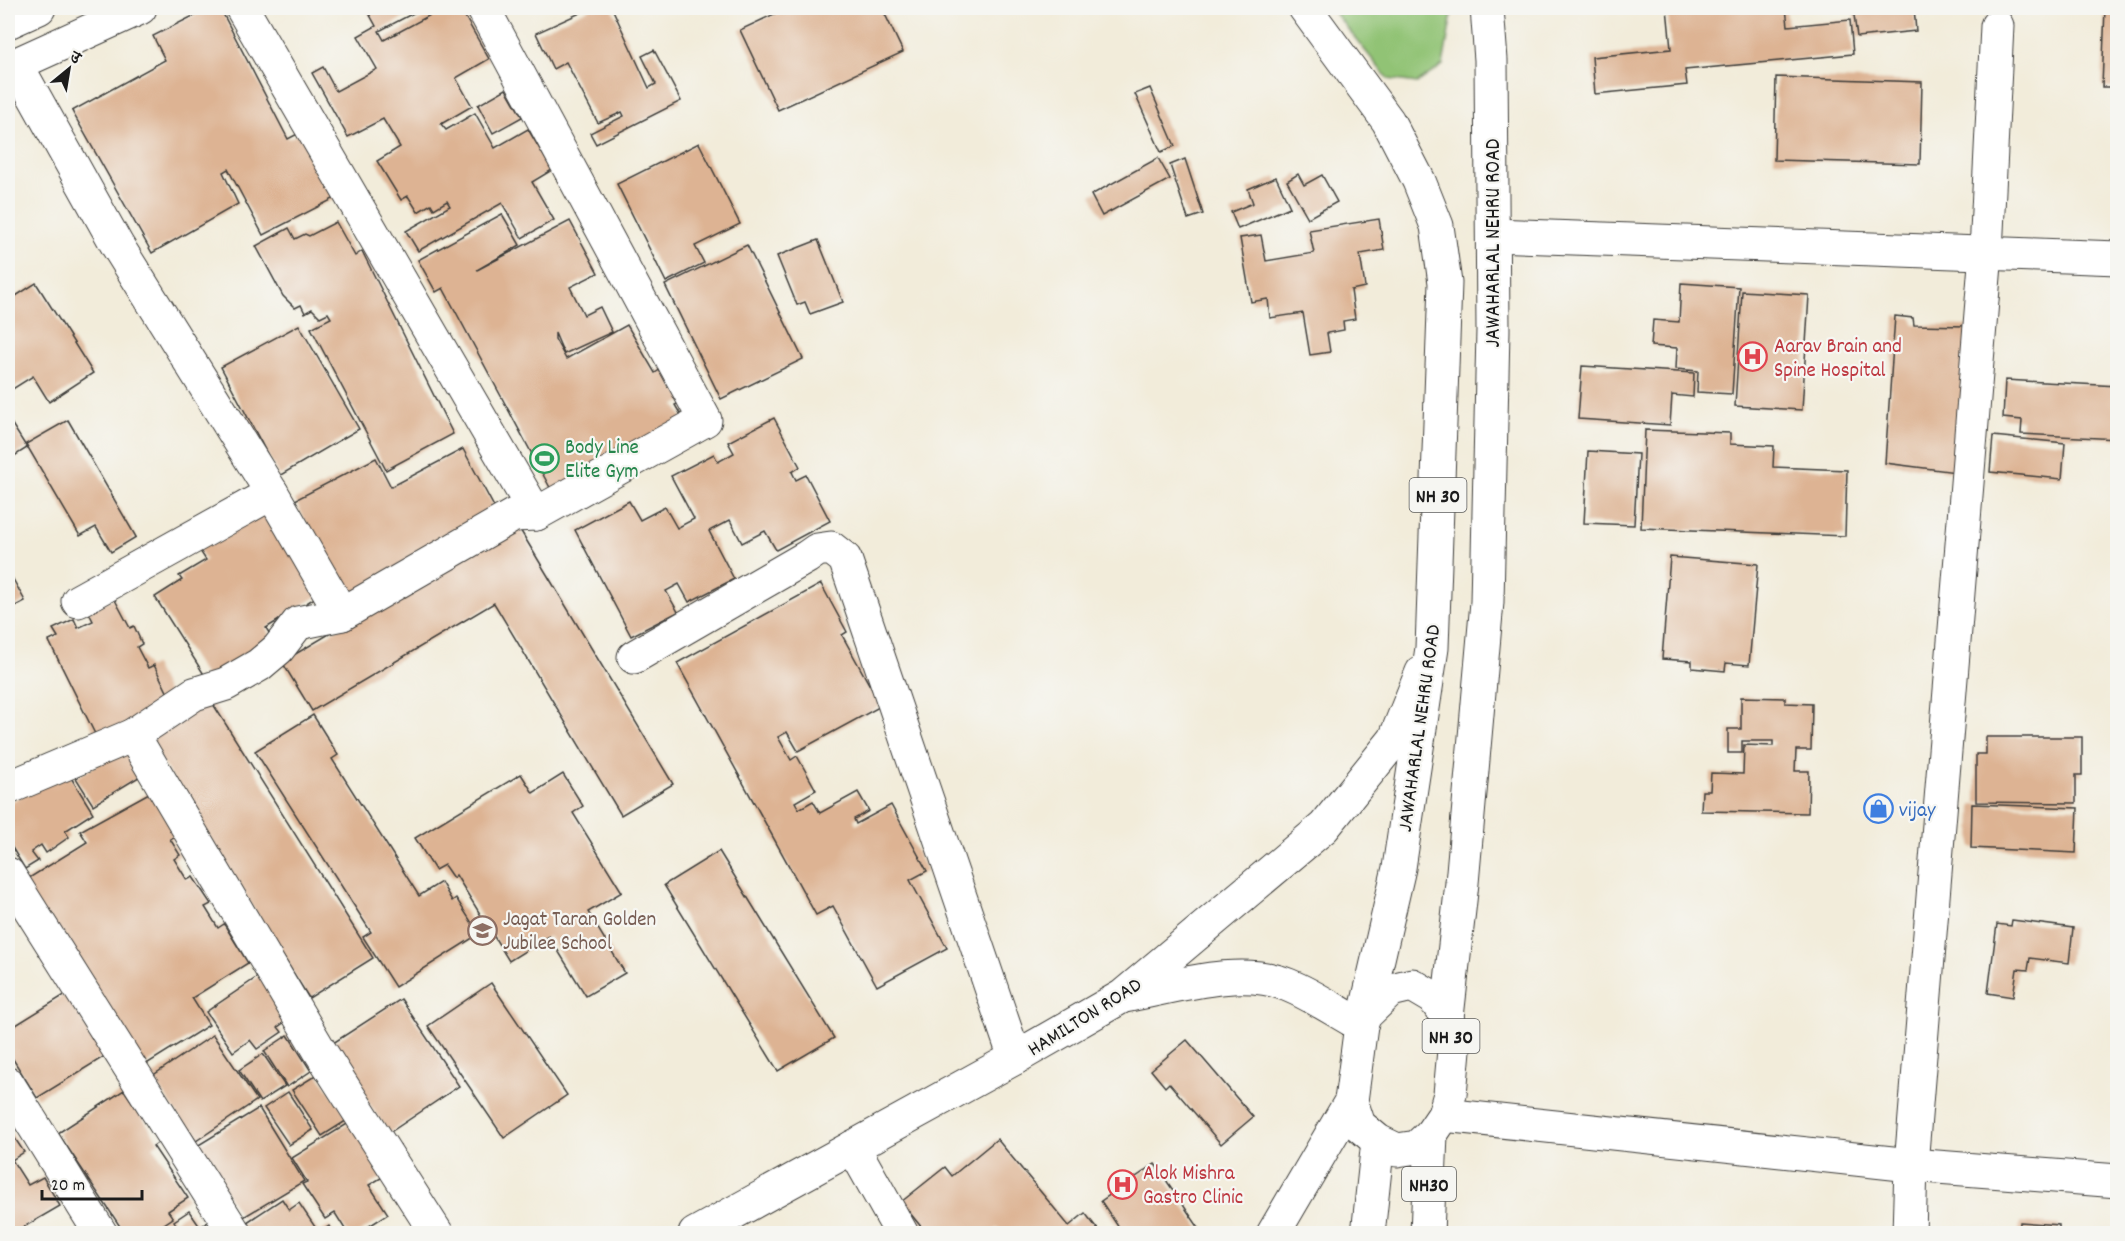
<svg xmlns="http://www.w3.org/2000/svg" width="2125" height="1241" font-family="Dekko,'Playpen Sans Deva',sans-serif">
  <rect width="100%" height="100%" fill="#f6f6f2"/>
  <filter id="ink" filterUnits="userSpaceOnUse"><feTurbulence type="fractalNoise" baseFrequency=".0167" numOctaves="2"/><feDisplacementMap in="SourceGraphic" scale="12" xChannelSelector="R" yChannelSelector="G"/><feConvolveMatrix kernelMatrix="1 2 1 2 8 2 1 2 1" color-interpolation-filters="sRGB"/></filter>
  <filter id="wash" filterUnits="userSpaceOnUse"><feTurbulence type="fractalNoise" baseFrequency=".008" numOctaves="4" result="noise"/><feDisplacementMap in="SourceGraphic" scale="24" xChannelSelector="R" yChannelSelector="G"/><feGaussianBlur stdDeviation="1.35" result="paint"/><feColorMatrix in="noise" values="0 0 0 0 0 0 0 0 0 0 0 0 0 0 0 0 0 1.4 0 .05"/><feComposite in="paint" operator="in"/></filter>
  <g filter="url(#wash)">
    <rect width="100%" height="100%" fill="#f2ecda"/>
    <polygon fill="#91c374" stroke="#567048" stroke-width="1.5" points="1331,8 1453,8 1443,65 1417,83 1388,79"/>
    <g id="blocks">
      <g fill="#ddb393">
        <polygon points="209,8 220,8 288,139 307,129 341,195 263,235 228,169 223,172 238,204 152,253 72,111 165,60 153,36"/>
        <polygon points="366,8 423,8 379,31 384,40 443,8 460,8 489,59 456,78 472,106 441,124 446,130 475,113 495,148 528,129 552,170 532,182 554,220 522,238 502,203 418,251 406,231 450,206 447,201 434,209 431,204 418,212 408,196 401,200 377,161 400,147 383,119 348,137 312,73 323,67 336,91 377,69 358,36 376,26"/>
        <polygon points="591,8 612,8 649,88 656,84 642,56 654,50 681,101 596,144 590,133 624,116 622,112 598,123 566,62 553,69 536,33"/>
        <polygon points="782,8 882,8 903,52 778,110 740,30 783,10"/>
        <polygon points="1667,8 1786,8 1788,26 1850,20 1853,54 1685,70 1687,85 1595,94 1592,57 1671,49"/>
        <polygon points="1853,8 1914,8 1916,31 1857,37"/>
        <polygon points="2105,8 2118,8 2118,87 2102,87"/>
        <polygon points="1776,77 1922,82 1920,164 1774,160"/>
        <polygon points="1150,88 1175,146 1161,152 1135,94"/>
        <polygon points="506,89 522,117 493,133 478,105"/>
        <polygon points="699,143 740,224 695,246 704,263 666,282 617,184"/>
        <polygon points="1158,158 1170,179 1102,216 1091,195"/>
        <polygon points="1185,159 1203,214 1188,219 1170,165"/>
        <polygon points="1298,174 1304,185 1322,175 1337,202 1308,218 1287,181"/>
        <polygon points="1276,177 1290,207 1238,229 1231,212 1253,203 1248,189"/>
        <polygon points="502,214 520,245 477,270 570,221 598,273 570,287 584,315 600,307 612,332 564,354 555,333 555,339 566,359 627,325 655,373 664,367 683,401 675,405 685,422 554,495 443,288 436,292 418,260"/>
        <polygon points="1379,219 1384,250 1360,254 1365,287 1351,290 1355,319 1343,321 1344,330 1327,333 1330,352 1310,355 1303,313 1270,318 1268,299 1251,302 1240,238 1261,235 1266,261 1314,253 1309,230"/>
        <polygon points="336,222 355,256 362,251 453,434 386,470 311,328 331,318 328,313 320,317 312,309 305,313 301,305 295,308 283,296 256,246 289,228 295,239 305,234 309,236"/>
        <polygon points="818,240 843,302 810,314 805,302 797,305 777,256"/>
        <polygon points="747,245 803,359 721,399 665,285"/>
        <polygon points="36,283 93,373 49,402 33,376 8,392 8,301"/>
        <polygon points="1681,283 1739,287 1732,394 1697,392 1698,371 1676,369 1677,348 1651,346 1653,320 1679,322"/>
        <polygon points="1742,291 1809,295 1802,410 1735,406"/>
        <polygon points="1895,316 1913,318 1914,325 1968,326 1956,472 1885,463"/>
        <polygon points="299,325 359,429 279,476 221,367"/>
        <polygon points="1582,366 1694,373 1693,397 1672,395 1670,425 1578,419"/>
        <polygon points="2005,380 2118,386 2118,439 2021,434 2022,420 2003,418"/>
        <polygon points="8,418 27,448 8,460"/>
        <polygon points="774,418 800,467 792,472 796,480 806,475 830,521 776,550 765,531 742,543 730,520 709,531 734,579 689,602 679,584 666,591 678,612 631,636 575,530 629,501 640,520 665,507 677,528 694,519 671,476 714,454 718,462 734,453 728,442"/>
        <polygon points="68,420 136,537 111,552 96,527 80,536 26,444"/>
        <polygon points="1645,430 1730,433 1730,444 1774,446 1773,467 1847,470 1845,536 1641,528"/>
        <polygon points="1993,436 2065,443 2062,479 1990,472"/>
        <polygon points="463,449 500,518 344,598 295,500 376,458 391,487"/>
        <polygon points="1588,451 1638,454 1634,525 1584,523"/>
        <polygon points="266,507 318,596 266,628 276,644 210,684 155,597 182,580 179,576 206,560 196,545"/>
        <polygon points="516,523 673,784 621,815 494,603 312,711 282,662"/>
        <polygon points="1670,557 1758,564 1749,665 1726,663 1725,671 1692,668 1692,661 1662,659"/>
        <polygon points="8,570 25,601 8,610"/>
        <polygon points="821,584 847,632 842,635 881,706 798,751 787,732 778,737 791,760 797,756 816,790 795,802 799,809 813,801 820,813 858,792 869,811 854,819 856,824 891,805 927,871 910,880 947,948 877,986 833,906 816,915 677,663"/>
        <polygon points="114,598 130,628 134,626 142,644 137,647 148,668 154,665 173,704 100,744 49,641 58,637 53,629 74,619 78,628 93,621 88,611"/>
        <polygon points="208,696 373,958 309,998 143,731"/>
        <polygon points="1741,697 1785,698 1785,703 1812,704 1811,750 1796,750 1795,771 1809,771 1808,813 1701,811 1702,791 1710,791 1711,773 1743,774 1744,745 1773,746 1773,741 1742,741 1742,753 1728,753 1728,729 1741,729"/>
        <polygon points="313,715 338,755 332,759 419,896 441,882 452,901 456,898 479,934 395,987 363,937 371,932 255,751"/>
        <polygon points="1986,737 2082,737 2082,775 2076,775 2076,803 1976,802 1976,754 1986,754"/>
        <polygon points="134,741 152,769 93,805 76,778"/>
        <polygon points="65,768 93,813 65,831 69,837 46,853 41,845 31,852 38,861 25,869 8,841 8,804"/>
        <polygon points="521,774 533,793 563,774 583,806 573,813 622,892 588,912 625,973 586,996 549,936 509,961 456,875 453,878 444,865 435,870 415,838"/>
        <polygon points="149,793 179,834 170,839 180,855 174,859 187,880 193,877 211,904 205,907 218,928 224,924 248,963 192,998 209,1025 137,1070 21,883 87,842 80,831"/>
        <polygon points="1972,804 2078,808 2076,853 1971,848"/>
        <polygon points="719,851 834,1038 778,1071 664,885"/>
        <polygon points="2012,920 2073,928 2069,963 2030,958 2028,970 2017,969 2013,997 1988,993 1997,924 2011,926"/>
        <polygon points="259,976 289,1019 278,1027 282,1032 257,1049 250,1040 233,1052 206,1012"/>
        <polygon points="491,983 567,1095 504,1138 428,1026"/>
        <polygon points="66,994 105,1056 37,1098 8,1051 8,1030"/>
        <polygon points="401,999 459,1086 389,1133 330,1045"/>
        <polygon points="213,1035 257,1100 196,1141 152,1076"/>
        <polygon points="288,1035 311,1071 287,1087 264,1051"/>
        <polygon points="1187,1040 1253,1117 1221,1144 1169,1083 1165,1087 1151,1070"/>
        <polygon points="263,1054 285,1086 260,1102 239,1070"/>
        <polygon points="318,1074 349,1119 322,1136 292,1090"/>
        <polygon points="124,1090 159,1142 153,1146 188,1198 168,1211 173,1218 149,1234 125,1234 58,1133"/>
        <polygon points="288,1092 313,1130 289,1145 264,1108"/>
        <polygon points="259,1108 304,1181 242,1218 197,1146"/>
        <polygon points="352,1121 386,1175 369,1185 388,1214 357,1234 348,1234 335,1213 325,1219 302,1184 307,1182 292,1158"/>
        <polygon points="10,1131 24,1152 12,1160 28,1185 43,1177 60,1206 22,1228 25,1234 8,1234 8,1133"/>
        <polygon points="997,1139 1069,1226 1085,1213 1099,1231 1096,1234 1003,1234 998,1227 991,1234 927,1234 901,1202 945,1167 952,1176"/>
        <polygon points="1155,1164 1201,1231 1197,1234 1123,1234 1101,1201"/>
        <polygon points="282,1199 289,1210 299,1203 319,1233 329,1226 334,1234 246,1234 241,1226"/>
        <polygon points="189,1211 200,1227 208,1222 215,1234 170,1234 178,1228 174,1221"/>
        <polygon points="2020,1222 2059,1225 2059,1234 2019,1234"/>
      </g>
    </g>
  </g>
  <g filter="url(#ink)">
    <use href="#blocks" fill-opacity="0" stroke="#3c3b38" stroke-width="1.5"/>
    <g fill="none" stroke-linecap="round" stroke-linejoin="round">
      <defs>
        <g id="street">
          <polyline points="242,8 536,514"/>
          <polyline points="16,64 117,245 272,493 342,614"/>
          <polyline points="1493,235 2118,258"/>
          <polyline points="78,601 272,493"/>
          <polyline points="634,657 807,557 817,550 831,548 845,559 1015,1058"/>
          <polyline points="133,735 320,1051 437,1234"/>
          <polyline points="8,788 133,735 194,694 226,684 259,665 278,649 298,623 342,614 514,515 536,514 705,420 483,8"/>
          <polyline points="8,874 235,1234"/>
          <path d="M 1124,996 C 1173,987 1241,965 1288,985 C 1313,995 1337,1012 1361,1025"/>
          <polyline points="8,1084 101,1234"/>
          <polyline points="1444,1115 1911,1165 2118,1181"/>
          <polyline points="853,1147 902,1234"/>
          <polyline points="695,1234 1015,1058 1123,996 1324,827 1395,739 1422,672"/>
          <polyline points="1909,1234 1911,1165 1986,252 1997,26"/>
        </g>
        <polyline id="secondary" points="1273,1234 1351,1101"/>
        <g id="primary">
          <polyline points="8,22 39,8"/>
          <polyline points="8,68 140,8"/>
        </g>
        <g id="highway">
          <polyline points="1305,8 1388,121 1419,181 1437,226 1445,283 1432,648 1399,868 1365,1015"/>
          <polygon points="1412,985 1434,998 1447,1017 1454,1050 1450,1094 1444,1115 1431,1134 1417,1147 1397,1150 1378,1141 1359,1125 1351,1101 1361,1025 1365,1015 1391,990"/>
          <polyline points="1447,1017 1462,883 1487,602 1493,330 1491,60 1487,8"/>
          <polyline points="1368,1234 1378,1141"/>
          <polyline points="1427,1234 1431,1134"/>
        </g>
      </defs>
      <use href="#street" stroke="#3c3b38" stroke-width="35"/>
      <use href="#secondary" stroke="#3c3b38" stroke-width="35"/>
      <use href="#primary" stroke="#3c3b38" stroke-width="35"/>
      <use href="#highway" stroke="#3c3b38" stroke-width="35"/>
      <use href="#street" stroke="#fff" stroke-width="33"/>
      <use href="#secondary" stroke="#fff" stroke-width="33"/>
      <use href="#primary" stroke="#fff" stroke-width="33"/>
      <use href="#highway" stroke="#fff" stroke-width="33"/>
    </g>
  </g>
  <defs>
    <symbol id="hospital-ring" viewBox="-11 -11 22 22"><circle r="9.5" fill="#f6f6f2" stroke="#e0444e" stroke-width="1.5"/><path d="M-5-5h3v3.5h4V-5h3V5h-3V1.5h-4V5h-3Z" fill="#e0444e"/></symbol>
    <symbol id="stadium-ring" viewBox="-11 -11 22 22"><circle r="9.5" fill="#f6f6f2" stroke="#2e9e5b" stroke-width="1.5"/><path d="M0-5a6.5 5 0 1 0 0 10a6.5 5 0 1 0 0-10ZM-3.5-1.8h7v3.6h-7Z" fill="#2e9e5b"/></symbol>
    <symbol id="shop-ring" viewBox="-11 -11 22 22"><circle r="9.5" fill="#f6f6f2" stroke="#3f7fe0" stroke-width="1.5"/><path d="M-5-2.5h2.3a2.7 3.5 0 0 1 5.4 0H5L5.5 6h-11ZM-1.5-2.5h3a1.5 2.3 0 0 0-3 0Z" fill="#3f7fe0"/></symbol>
    <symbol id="school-ring" viewBox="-11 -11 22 22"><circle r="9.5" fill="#f6f6f2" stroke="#8d6e63" stroke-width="1.5"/><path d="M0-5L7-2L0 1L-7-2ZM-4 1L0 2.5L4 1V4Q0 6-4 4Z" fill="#8d6e63"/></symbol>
  </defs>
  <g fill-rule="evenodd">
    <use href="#hospital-ring" x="1736" y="340" width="33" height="33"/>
    <use href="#stadium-ring" x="528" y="442" width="33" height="33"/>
    <use href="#shop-ring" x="1862" y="792" width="33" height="33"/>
    <use href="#school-ring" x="466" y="914" width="33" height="33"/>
    <use href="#hospital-ring" x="1106" y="1168" width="33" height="33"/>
  </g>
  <g text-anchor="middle" stroke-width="4.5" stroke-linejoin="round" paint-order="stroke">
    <g fill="#f6f6f2" stroke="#5d5d5c" stroke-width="1.5">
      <rect x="1409.5" y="478" width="57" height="34" rx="4.5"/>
      <rect x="1422.5" y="1019" width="57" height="34" rx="4.5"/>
      <rect x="1402" y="1167" width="54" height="34" rx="4.5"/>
    </g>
    <g font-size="20" font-weight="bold" fill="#1c1c1c">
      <text x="1438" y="502">NH 30</text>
      <text x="1451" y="1043">NH 30</text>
      <text x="1429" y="1191">NH30</text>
    </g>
    <g font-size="21" fill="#1c1c1c" stroke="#f6f6f2">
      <text transform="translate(1492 243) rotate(-90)" y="7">JAWAHARLAL NEHRU ROAD</text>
      <text transform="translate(1418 728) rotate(-82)" y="7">JAWAHARLAL NEHRU ROAD</text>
      <text transform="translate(1084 1016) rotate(-32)" y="7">HAMILTON ROAD</text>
    </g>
    <g font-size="21" fill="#be3a42" stroke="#f6f6f2" text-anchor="start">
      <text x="1774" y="352">Aarav Brain and<tspan x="1774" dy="24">Spine Hospital</tspan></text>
      <text x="1143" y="1179">Alok Mishra<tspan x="1143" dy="24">Gastro Clinic</tspan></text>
    </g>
    <g font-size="21" fill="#27864d" stroke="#f6f6f2" text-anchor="start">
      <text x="565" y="453">Body Line<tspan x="565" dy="24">Elite Gym</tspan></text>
    </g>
    <g font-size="21" fill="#366cbe" stroke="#f6f6f2" text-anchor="start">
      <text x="1899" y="816">vijay</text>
    </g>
    <g font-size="21" fill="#785e54" stroke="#f6f6f2" text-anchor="start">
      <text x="503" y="925">Jagat Taran Golden<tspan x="503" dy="24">Jubilee School</tspan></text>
    </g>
  </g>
  <rect width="2125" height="1241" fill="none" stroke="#f6f6f2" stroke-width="30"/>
  <g transform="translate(69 69) rotate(30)" stroke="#f6f6f2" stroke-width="4.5" paint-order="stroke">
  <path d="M0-4.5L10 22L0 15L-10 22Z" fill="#1c1c1c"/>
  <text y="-9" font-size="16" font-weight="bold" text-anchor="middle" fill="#1c1c1c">उ</text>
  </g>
  <path d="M42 1190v9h100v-9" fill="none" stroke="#1c1c1c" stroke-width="3"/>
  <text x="51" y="1190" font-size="18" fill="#1c1c1c" stroke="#f6f6f2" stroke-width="4.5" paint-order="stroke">20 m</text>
</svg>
